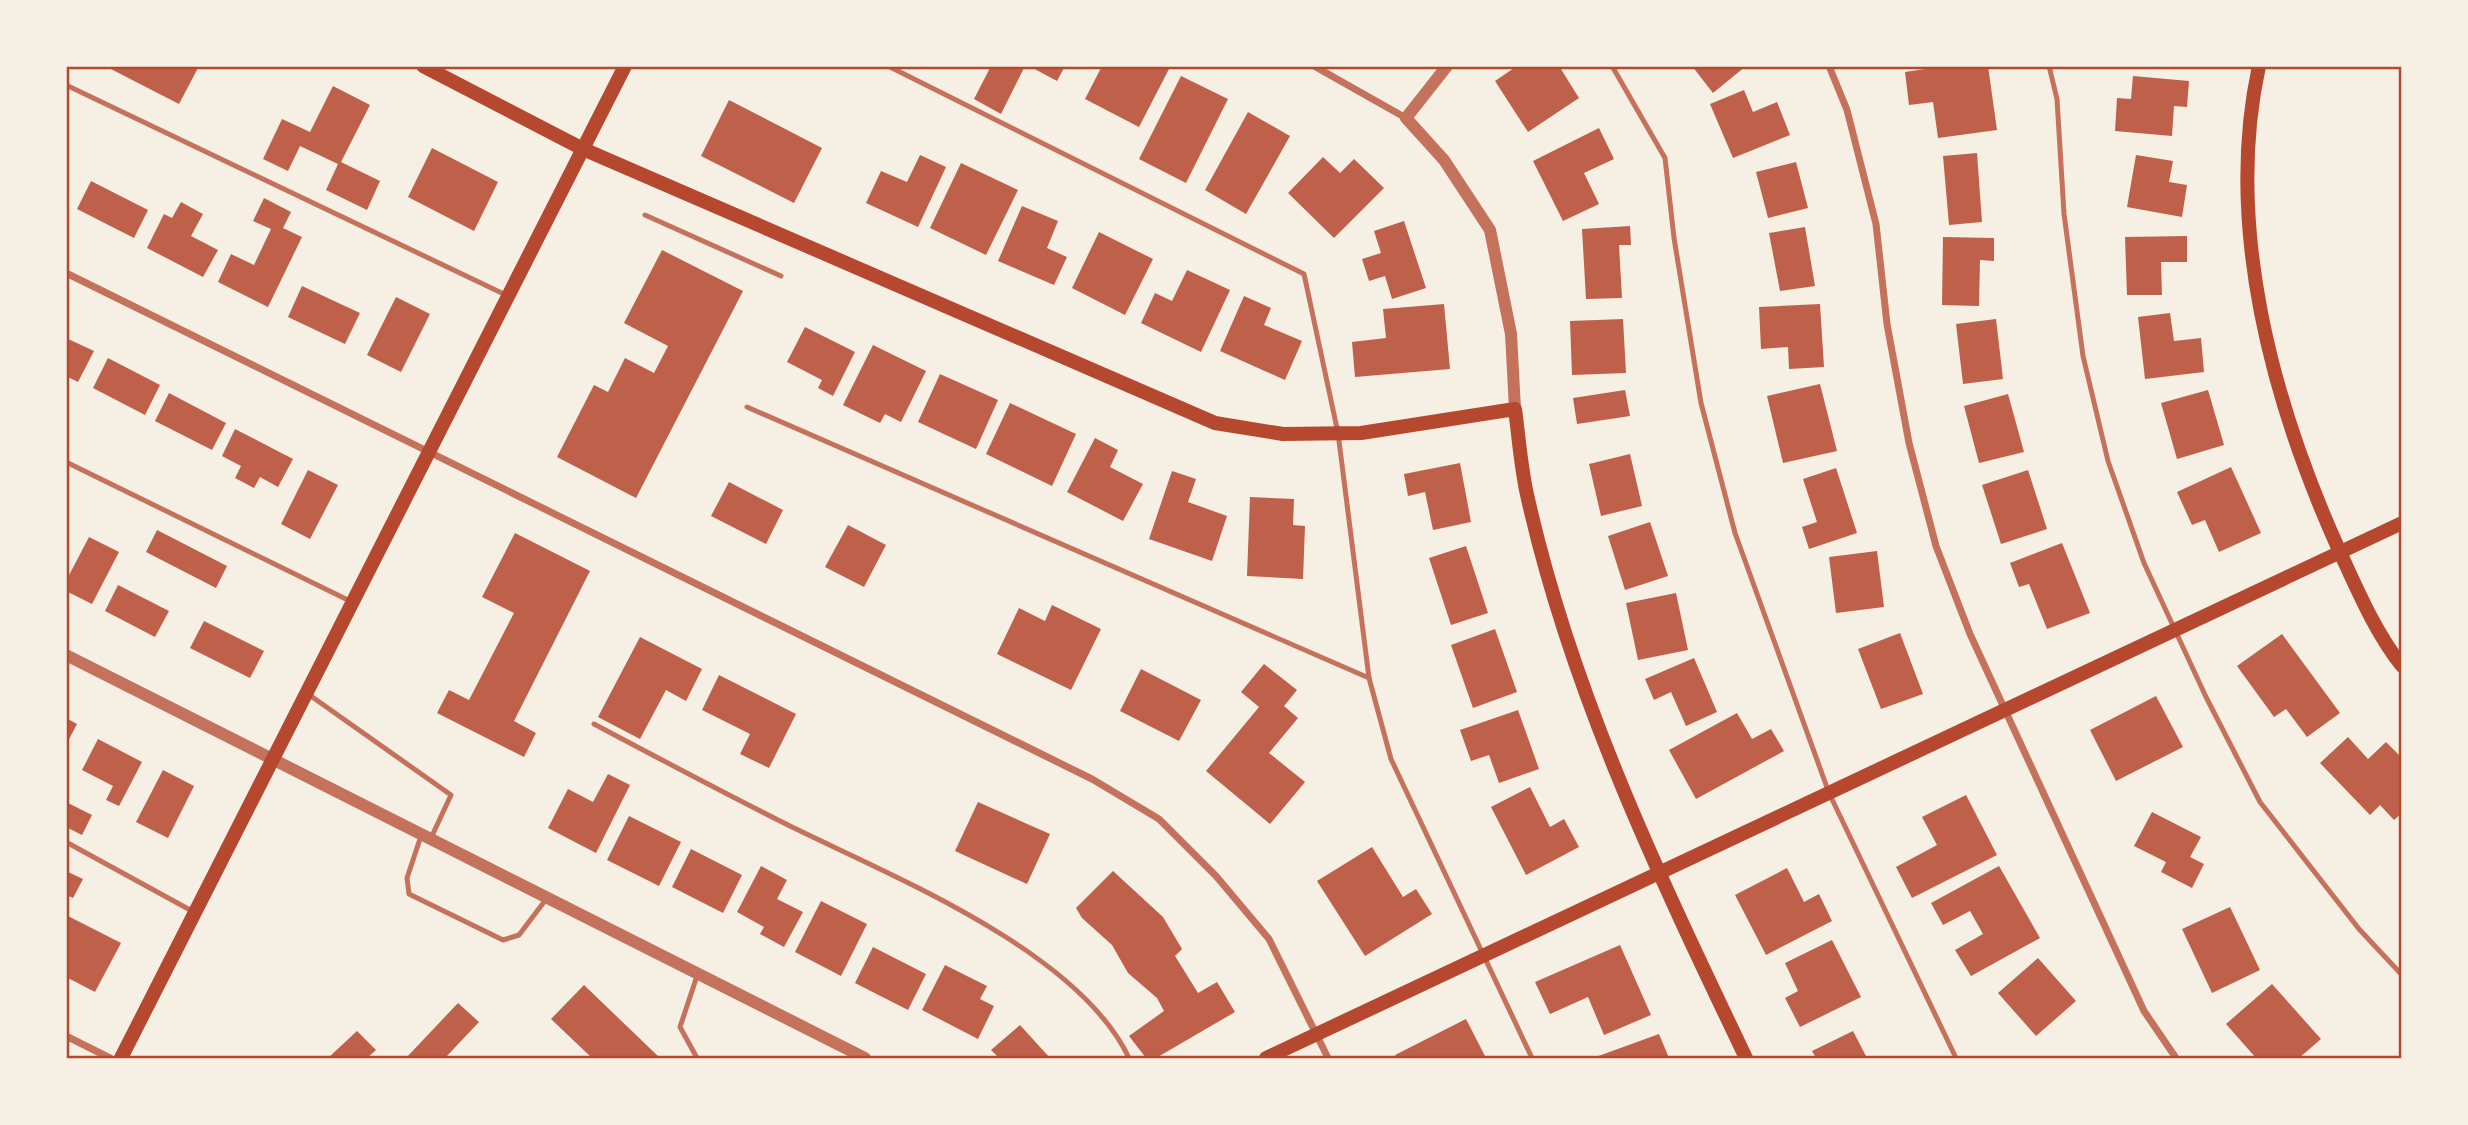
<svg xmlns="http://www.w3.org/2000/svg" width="2468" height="1125" font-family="'Varela Round',sans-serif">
  <rect width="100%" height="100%" fill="#f6efe4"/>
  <g fill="#bf614a">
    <polygon points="105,66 199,66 179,104"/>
    <polygon points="991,66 1025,66 1001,114 974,99"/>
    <polygon points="1029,66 1065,66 1057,81"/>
    <polygon points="1102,66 1163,66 1169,69 1139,127 1085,99"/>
    <polygon points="1517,66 1559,66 1579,98 1528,132 1495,81"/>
    <polygon points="1692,66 1746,66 1713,93"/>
    <polygon points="1945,66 1988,66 1997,130 1938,138 1933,102 1909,105 1905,72"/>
    <polygon points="1181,76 1228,99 1186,183 1139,159"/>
    <polygon points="2133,76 2189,81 2187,107 2174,106 2172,136 2115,131 2117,98 2131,99"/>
    <polygon points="333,86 370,105 341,162 380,181 367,210 326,190 338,164 300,146 288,171 263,159 282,119 310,132"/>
    <polygon points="1744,90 1753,112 1777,102 1790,135 1733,158 1710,104"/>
    <polygon points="729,100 822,148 794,203 701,156"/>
    <polygon points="1248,112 1290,136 1246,214 1205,190"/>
    <polygon points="1599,128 1614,159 1584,173 1599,204 1563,221 1533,161"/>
    <polygon points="432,148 498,182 474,231 408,197"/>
    <polygon points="1977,153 1982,222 1949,225 1943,156"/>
    <polygon points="920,155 946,167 918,227 866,203 881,171 907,182"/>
    <polygon points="2136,155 2173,161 2169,182 2187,185 2182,217 2127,207"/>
    <polygon points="1323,157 1340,173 1354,159 1384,188 1334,238 1288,193"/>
    <polygon points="1796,162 1808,208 1768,218 1756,172"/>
    <polygon points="961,163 1018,190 986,255 930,228"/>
    <polygon points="91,181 148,210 134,238 77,209"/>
    <polygon points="264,198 291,212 283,228 302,237 268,307 218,282 231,254 254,265 271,229 253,221"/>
    <polygon points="181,202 203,214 191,236 218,250 203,277 147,248 164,214 172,218"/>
    <polygon points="1022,206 1058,221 1047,248 1067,257 1054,285 998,261"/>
    <polygon points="1404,221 1426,288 1392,299 1385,276 1369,281 1362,259 1381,253 1374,231"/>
    <polygon points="1630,226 1631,245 1619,245 1622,298 1586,299 1582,229"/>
    <polygon points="1805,227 1815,286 1780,291 1769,233"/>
    <polygon points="1099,232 1153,259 1125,315 1072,288"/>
    <polygon points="2187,236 2187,262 2161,262 2162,295 2127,295 2125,237"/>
    <polygon points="1943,237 1994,238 1994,261 1980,260 1979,306 1942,305"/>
    <polygon points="662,250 743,291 636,498 557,457 594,385 608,392 625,358 654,373 668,346 624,323"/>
    <polygon points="1187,270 1230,290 1201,352 1141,323 1155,293 1172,301"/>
    <polygon points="302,286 360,313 345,344 288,317"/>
    <polygon points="1244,296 1271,308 1264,325 1302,341 1285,380 1220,351"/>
    <polygon points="396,297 430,314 401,372 367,355"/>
    <polygon points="1444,304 1450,369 1355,377 1352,342 1386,338 1383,309"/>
    <polygon points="1820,304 1824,367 1789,369 1788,347 1761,349 1759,307"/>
    <polygon points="2170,313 2174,341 2201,338 2204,372 2145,379 2138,317"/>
    <polygon points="1623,319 1626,373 1572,375 1570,321"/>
    <polygon points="1996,319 2003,379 1963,384 1956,324"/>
    <polygon points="805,327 855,352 833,396 818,388 822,380 787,362"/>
    <polygon points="66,338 94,351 78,382 66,376"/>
    <polygon points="873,345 926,371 901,422 885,414 880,423 843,405"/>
    <polygon points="108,358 160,385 145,415 93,388"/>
    <polygon points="940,374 998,400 976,449 918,422"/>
    <polygon points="1820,384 1837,451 1783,463 1767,396"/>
    <polygon points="1625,390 1630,416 1577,424 1573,398"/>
    <polygon points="2208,390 2224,445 2177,459 2161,403"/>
    <polygon points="169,393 226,423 212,450 155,421"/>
    <polygon points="2008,394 2024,452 1979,463 1964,406"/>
    <polygon points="1010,403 1076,434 1052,486 986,454"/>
    <polygon points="235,429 293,459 278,487 260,477 254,488 235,478 241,466 222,456"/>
    <polygon points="1095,438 1118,450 1110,467 1143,484 1123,521 1067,492"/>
    <polygon points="1630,454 1642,506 1601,516 1589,464"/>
    <polygon points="1460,463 1471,522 1433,530 1425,492 1408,496 1404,474"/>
    <polygon points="2231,467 2261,533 2219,552 2205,520 2192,525 2177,492"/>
    <polygon points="1836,468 1857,533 1809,549 1802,527 1817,522 1803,479"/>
    <polygon points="308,470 338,485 310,539 281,524"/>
    <polygon points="2028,470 2047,529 2001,544 1982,485"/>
    <polygon points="1172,471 1196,479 1188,502 1227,516 1212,561 1149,539"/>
    <polygon points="729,482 783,510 766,544 711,516"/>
    <polygon points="1250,497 1294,499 1293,525 1305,526 1303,579 1247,576"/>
    <polygon points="1650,522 1668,576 1625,590 1608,536"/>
    <polygon points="848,525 886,545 864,587 825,567"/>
    <polygon points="157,530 227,566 216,588 146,552"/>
    <polygon points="515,533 590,571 514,721 536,733 524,757 437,713 449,690 469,700 514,613 482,597"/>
    <polygon points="89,537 119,552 92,604 66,591 66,581"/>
    <polygon points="2062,543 2090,613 2047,629 2029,584 2019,587 2010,563"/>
    <polygon points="1466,546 1488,613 1451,625 1429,558"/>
    <polygon points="1877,551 1884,607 1836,613 1829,557"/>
    <polygon points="118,585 169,611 155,637 105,611"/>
    <polygon points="1676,593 1688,650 1638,660 1626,603"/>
    <polygon points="1052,605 1101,629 1071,690 997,654 1019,608 1045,621"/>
    <polygon points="204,621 264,651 250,678 190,648"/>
    <polygon points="1495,629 1517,692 1473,708 1451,645"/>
    <polygon points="1900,633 1923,694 1881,709 1858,649"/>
    <polygon points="2282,634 2340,713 2307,737 2286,709 2274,717 2237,666"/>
    <polygon points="640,637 702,669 686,701 666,690 640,739 598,717"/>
    <polygon points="1694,658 1717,712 1686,726 1671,692 1654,700 1645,679"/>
    <polygon points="1264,664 1297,690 1284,706 1298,718 1269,753 1305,782 1270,824 1206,771 1259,707 1241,692"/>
    <polygon points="1141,669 1201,700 1179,741 1120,711"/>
    <polygon points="719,675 796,714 769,768 740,754 750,734 702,710"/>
    <polygon points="2156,696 2183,747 2116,781 2090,730"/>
    <polygon points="1518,710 1539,769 1499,783 1489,755 1471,761 1460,730"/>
    <polygon points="1737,713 1752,739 1771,729 1784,751 1696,799 1669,750"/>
    <polygon points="66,718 77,724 66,745"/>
    <polygon points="2348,737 2368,759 2386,742 2402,758 2402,813 2394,820 2380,805 2370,815 2320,763"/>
    <polygon points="98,739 142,762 119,806 106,800 113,786 82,770"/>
    <polygon points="163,770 194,786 168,838 136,822"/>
    <polygon points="608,774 630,785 596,853 548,828 568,789 593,802"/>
    <polygon points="1530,787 1550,827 1564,819 1579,847 1526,875 1491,807"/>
    <polygon points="1966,795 1997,855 1912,898 1896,867 1937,845 1922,817"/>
    <polygon points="66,802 92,815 82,835 66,827"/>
    <polygon points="978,802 1050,834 1027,884 955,851"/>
    <polygon points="2152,812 2201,837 2190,857 2204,864 2192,888 2161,872 2166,862 2134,846"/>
    <polygon points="629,816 681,842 659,886 607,860"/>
    <polygon points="1372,847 1403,897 1416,889 1432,914 1365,956 1317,881"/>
    <polygon points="691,849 742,875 723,913 672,887"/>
    <polygon points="761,866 787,880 777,899 803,912 784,947 760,934 764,927 737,912"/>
    <polygon points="1999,866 2040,938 1971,976 1955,950 1983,934 1970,911 1943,925 1931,903"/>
    <polygon points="1787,868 1804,902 1819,894 1832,921 1766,955 1735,895"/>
    <polygon points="66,871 83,879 73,898 66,895"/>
    <polygon points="1113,871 1163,917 1182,949 1175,956 1198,993 1217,982 1235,1012 1156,1058 1146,1058 1129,1036 1164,1011 1157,998 1128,973 1112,945 1082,918 1076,908"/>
    <polygon points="821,901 867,924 841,976 795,952"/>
    <polygon points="2230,907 2260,970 2212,993 2182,929"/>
    <polygon points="66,915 121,943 95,992 66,977"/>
    <polygon points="1832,940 1861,997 1800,1027 1785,998 1798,991 1785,963"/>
    <polygon points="1620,945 1651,1015 1604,1035 1588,997 1550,1014 1535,982"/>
    <polygon points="873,947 926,974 908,1010 855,983"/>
    <polygon points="2038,958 2076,1001 2036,1036 1998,993"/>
    <polygon points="945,965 987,986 980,999 994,1006 978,1039 922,1010"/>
    <polygon points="2272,984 2321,1039 2299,1058 2256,1058 2226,1024"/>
    <polygon points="584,985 660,1058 592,1058 551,1019"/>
    <polygon points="458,1003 479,1022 445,1058 406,1058"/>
    <polygon points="1466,1019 1486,1058 1397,1058 1395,1055"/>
    <polygon points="1020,1025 1050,1058 999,1058 991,1050"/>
    <polygon points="357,1031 376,1050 367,1058 328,1058"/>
    <polygon points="1853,1031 1867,1058 1816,1058 1812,1051"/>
    <polygon points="1659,1034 1669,1058 1593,1058"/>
  </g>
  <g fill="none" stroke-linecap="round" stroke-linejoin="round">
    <g stroke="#c5725c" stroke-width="5">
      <polyline points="888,66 1304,274 1338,433 1369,678 1391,759 1532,1058"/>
      <polyline points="1612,66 1665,158 1674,238 1701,403 1735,533 1829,793 1956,1058"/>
      <polyline points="2049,66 2057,99 2064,214 2083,356 2108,461 2144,563 2206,697 2260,802 2359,929 2402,975"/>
      <polyline points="66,85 506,295"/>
      <polyline points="645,215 781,276"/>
      <polyline points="747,407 1369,678"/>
      <polyline points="66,462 352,602"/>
      <polyline points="308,694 451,795 431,838"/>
      <path d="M 594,724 C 658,758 722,792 788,825 C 891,876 1078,950 1129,1058"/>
      <polyline points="421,836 407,878 409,894 503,940 519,935 547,898"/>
      <polyline points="66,842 192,911"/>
      <polyline points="697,1058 680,1027 698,973"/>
    </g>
    <g stroke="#c5725c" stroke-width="7">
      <polyline points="1314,66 1406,118"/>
      <polyline points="1829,66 1847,110 1876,224 1887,324 1909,443 1936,546 1970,634 2144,1011 2176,1058"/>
      <polyline points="66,273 1092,779 1159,819 1216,876 1269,939 1328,1058"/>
      <polyline points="66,1036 110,1058"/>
    </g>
    <g stroke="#c5725c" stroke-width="12">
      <polyline points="1447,66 1406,118 1444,160 1490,230 1511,334 1515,409"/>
      <polyline points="66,655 865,1058"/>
    </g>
    <g stroke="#b5482f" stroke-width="14">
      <path d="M 423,66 L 583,149 L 1215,423 L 1283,434 L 1361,433 L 1515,409 C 1519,439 1521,470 1528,499 C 1572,695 1660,878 1746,1058"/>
      <path d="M 2259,66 C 2224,226 2273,404 2339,550 C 2357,589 2375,632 2402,666"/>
      <polyline points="121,1058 625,66"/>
      <polyline points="1266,1058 2402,523"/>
    </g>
  </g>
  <rect width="2468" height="1125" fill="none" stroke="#f6efe4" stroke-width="136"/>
  <rect x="68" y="68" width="2332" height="989" fill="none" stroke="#b5482f" stroke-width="2.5"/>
</svg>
